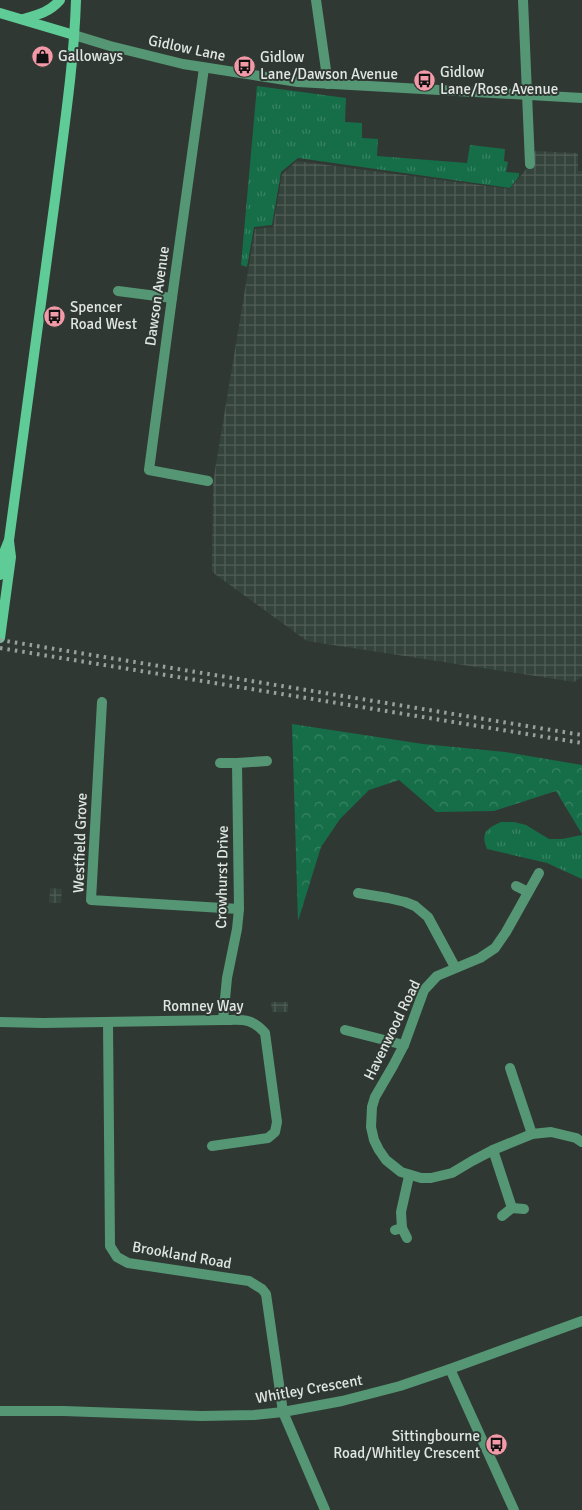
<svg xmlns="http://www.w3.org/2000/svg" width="582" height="1510" font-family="Signika,sans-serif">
  <defs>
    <pattern id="industrial-grid" width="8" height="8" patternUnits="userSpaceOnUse" patternTransform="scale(1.25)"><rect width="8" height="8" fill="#34433b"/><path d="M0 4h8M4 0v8" fill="none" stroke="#515e57"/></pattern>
    <pattern id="grass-tufts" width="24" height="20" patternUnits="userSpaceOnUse" patternTransform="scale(1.25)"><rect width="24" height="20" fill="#166e49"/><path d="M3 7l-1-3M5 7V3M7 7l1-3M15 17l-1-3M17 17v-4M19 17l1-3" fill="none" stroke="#388363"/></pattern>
    <pattern id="forest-crowns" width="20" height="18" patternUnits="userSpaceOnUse" patternTransform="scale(1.25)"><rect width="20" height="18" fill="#166e49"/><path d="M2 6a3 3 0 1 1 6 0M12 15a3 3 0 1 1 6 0" fill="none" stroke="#388363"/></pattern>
  </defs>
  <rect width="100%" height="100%" fill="#303833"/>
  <g fill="url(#industrial-grid)">
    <polygon points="535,151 578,153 578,171 582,171 582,677 574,682 307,641 212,572 213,485 215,470 255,229 273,227 282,174 297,161 510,189 530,164"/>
    <polygon points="50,888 62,889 61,903 49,903"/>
    <polygon points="271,1002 288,1002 288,1012 272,1012"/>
  </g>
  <g fill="url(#grass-tufts)">
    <polygon points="257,86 346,98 345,122 362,123 362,138 378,139 377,156 467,163 470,145 505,149 504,161 508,162 506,172 519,173 519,176 510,188 298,158 281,172 272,225 254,227 247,267 241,265"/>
    <path d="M 501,822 L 514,822 L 526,825 L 549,839 L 562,839 L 582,835 L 582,879 L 547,863 L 487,849 C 480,833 487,828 501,822 Z"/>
  </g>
  <polygon fill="url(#forest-crowns)" points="292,724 423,744 505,752 582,765 582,834 556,791 494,811 436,812 399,780 369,790 340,819 321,847 298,921"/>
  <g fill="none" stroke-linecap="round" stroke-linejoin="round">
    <g stroke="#559674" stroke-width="10">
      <polyline points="316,0 328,84"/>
      <polyline points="523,0 530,164"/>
      <polyline points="74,35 110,46 183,64 298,82 582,98"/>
      <polyline points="204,68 172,298 149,470 208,481"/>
      <polyline points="118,291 172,298"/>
      <polyline points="102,702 91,900 239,909"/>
      <polyline points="220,763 237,763"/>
      <polyline points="539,873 506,932 495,948 480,958 437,976 424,990 404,1045 393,1066 375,1097 372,1107 371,1127 374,1140 379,1150 386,1160 401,1172 421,1178 431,1178 452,1173 472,1161 493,1150 532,1134 551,1132 576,1138 582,1142"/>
      <polyline points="516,886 528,892"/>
      <polyline points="358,893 388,898 405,902 415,906 428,917 455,967"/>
      <polyline points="223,1020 227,978 237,929 239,909 237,763 267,761"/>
      <path d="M 0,1022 L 43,1023 L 223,1020 C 242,1020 251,1017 265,1033 L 277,1122 L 275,1132 L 268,1138 L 212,1146"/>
      <polyline points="108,1022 110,1246 117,1257 128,1263 249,1281 262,1289 266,1294 283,1412 325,1510"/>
      <polyline points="345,1030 404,1045"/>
      <polyline points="510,1068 532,1134"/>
      <polyline points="493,1150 512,1208"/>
      <polyline points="502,1216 512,1208 524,1209"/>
      <polyline points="402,1228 401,1212 409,1176"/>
      <polyline points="395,1230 402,1228 407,1238"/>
      <polyline points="450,1369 514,1510"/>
      <polyline points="0,1411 64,1411 201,1416 254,1415 283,1412 342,1401 400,1386 450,1369 582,1321"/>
    </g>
    <g stroke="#5fcc97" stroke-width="10">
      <polyline points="0,13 74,35"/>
      <path d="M 23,19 C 37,15 50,12 60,0"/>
      <path d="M 0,575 L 3,555 L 9,540 C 24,424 41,308 56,192 C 64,128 74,64 76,0"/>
      <polyline points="0,638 11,557 9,541"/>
    </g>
    <g stroke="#9aa19d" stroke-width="4" stroke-dasharray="2.5 5" stroke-linecap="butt">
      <polyline points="0,640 582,735"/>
      <polyline points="0,648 582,743"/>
    </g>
  </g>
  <defs>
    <symbol id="shop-disc" viewBox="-11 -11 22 22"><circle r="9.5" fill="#f39aa9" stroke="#303833"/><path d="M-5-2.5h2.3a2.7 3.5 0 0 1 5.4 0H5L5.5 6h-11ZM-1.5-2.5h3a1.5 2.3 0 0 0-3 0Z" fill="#111"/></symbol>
    <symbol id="bus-disc" viewBox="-11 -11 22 22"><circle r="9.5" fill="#f39aa9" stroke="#303833"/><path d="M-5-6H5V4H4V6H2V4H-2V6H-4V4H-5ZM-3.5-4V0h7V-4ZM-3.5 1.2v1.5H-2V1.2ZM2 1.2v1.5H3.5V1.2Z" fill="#111"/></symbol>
  </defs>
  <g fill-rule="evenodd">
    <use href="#shop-disc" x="30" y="44" width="25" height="25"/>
    <use href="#bus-disc" x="232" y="54" width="25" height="25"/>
    <use href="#bus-disc" x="412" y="68" width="25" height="25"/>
    <use href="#bus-disc" x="42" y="304" width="25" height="25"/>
    <use href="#bus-disc" x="484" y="1432" width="25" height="25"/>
  </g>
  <g text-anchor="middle" stroke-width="4" stroke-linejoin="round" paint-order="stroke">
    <g font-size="15" fill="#e0e6e2" stroke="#303833">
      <text transform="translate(187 48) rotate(12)" y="5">Gidlow Lane</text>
      <text transform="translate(157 296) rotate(-82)" y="5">Dawson Avenue</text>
      <text transform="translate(80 843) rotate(-88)" y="5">Westfield Grove</text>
      <text transform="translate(222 877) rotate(-89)" y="5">Crowhurst Drive</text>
      <text x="203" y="1011">Romney Way</text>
      <text transform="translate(392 1030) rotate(-64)" y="5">Havenwood Road</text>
      <text transform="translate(182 1255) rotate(10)" y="5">Brookland Road</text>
      <text transform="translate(309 1389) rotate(-10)" y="5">Whitley Crescent</text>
    </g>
    <g font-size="15" fill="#e0e6e2" stroke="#303833" text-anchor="start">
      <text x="58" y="61">Galloways</text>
      <text x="260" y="62">Gidlow<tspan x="260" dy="17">Lane/Dawson Avenue</tspan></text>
      <text x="440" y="77">Gidlow<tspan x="440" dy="17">Lane/Rose Avenue</tspan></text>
      <text x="70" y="312">Spencer<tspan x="70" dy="17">Road West</tspan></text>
      <text x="480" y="1441" text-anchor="end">Sittingbourne<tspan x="480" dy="17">Road/Whitley Crescent</tspan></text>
    </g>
  </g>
</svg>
